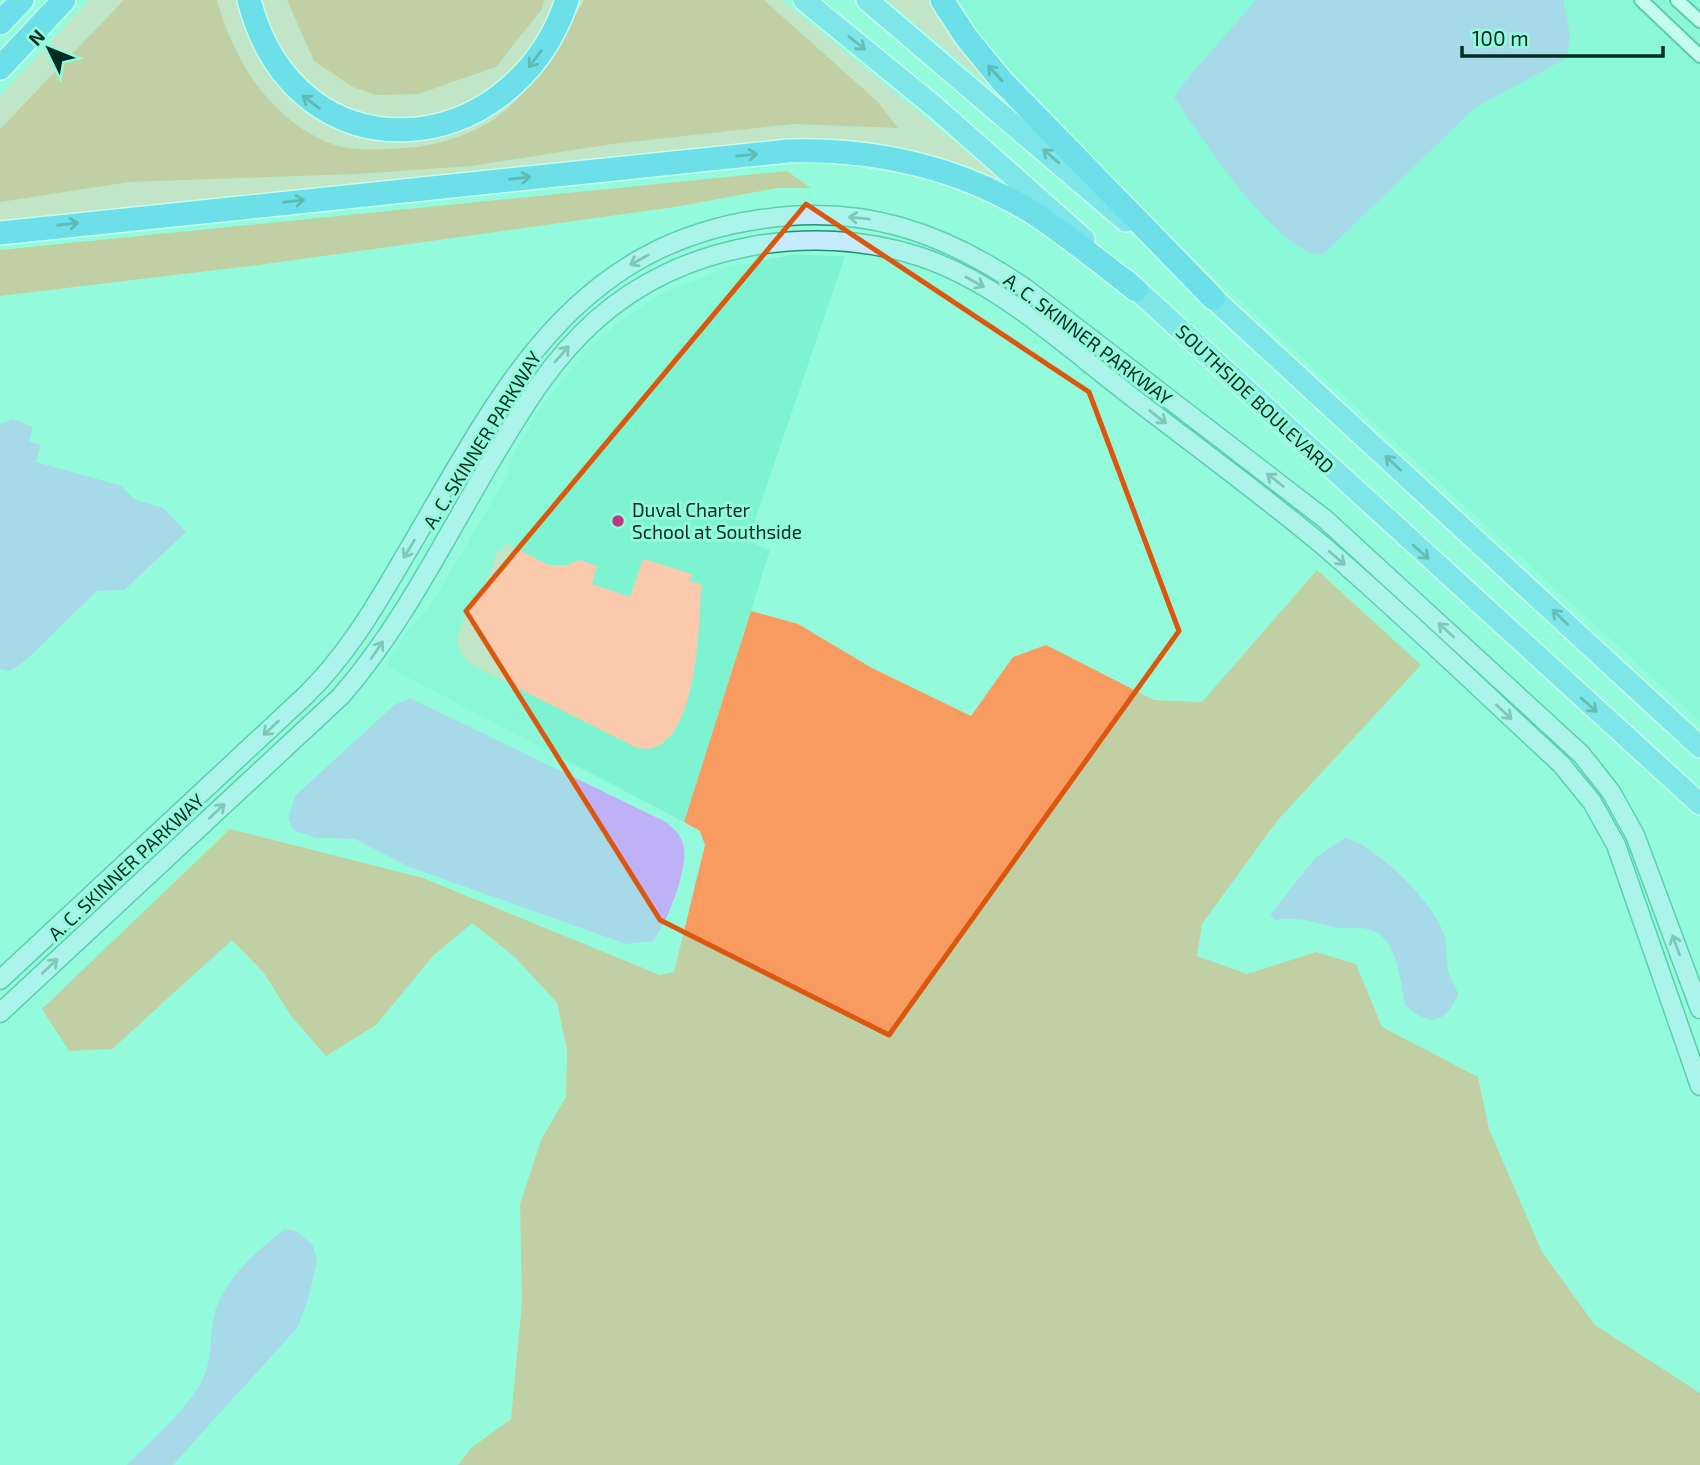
<svg xmlns="http://www.w3.org/2000/svg" width="1700" height="1465" font-family="'Exo 2',sans-serif">
  <rect width="100%" height="100%" fill="#93fbdc"/>
  <g fill="#7ef3d1">
    <polygon points="953,0 1700,0 1700,721 1176,242 1015,81 969,28"/>
    <polygon points="791,255 845,256 748,541 770,550 684,822 386,666 410,627 427,611 509,473 507,465 541,407 584,354 614,326 659,295 731,266"/>
  </g>
  <g fill="#fbcaad">
    <polygon points="89,0 124,0 0,129 0,96"/>
    <path d="M 217,0 L 240,0 L 332,122 L 467,121 L 574,0 L 584,0 C 562,39 542,77 508,108 C 484,131 439,146 406,148 C 382,149 355,152 332,144 C 270,120 234,61 217,0 Z"/>
    <polygon points="256,0 287,0 315,61 418,94 496,67 542,9 544,0 563,0 554,21 504,83 427,122 362,121 292,77"/>
    <polygon points="764,0 782,0 1014,191 892,153 0,227 0,202 129,182 357,174 472,166 612,144 794,124 897,128 877,101"/>
    <polygon points="887,0 936,0 1017,109"/>
    <path d="M 506,543 L 548,565 L 567,565 L 580,560 L 597,566 L 592,584 L 630,597 L 643,559 L 692,574 L 690,581 L 701,584 C 700,621 697,766 635,747 L 474,666 C 438,642 472,608 486,581 C 492,572 494,560 497,550 L 500,551 Z"/>
  </g>
  <g fill="#f89b60">
    <path d="M 124,0 L 217,0 C 234,61 270,120 332,144 C 355,152 382,149 406,148 C 439,146 484,131 508,108 C 542,77 562,39 584,0 L 764,0 L 877,101 L 898,128 L 794,124 L 612,144 L 472,166 L 357,174 L 129,182 L 0,202 L 0,129 Z"/>
    <polygon points="287,0 544,0 542,9 496,67 418,94 376,95 353,87 314,61"/>
    <polygon points="787,171 811,188 777,188 675,207 259,265 0,296 0,250"/>
    <polygon points="1317,570 1421,665 1277,821 1202,924 1197,956 1247,974 1316,952 1356,964 1382,1027 1478,1077 1489,1129 1542,1252 1595,1325 1700,1393 1700,1465 458,1465 471,1448 511,1419 522,1302 520,1204 541,1140 566,1097 567,1050 557,1003 515,957 472,923 432,957 376,1025 326,1056 291,1016 264,973 232,940 112,1049 69,1051 42,1009 230,829 423,878 660,975 674,972 705,845 700,831 684,822 751,611 798,624 872,668 971,716 1013,657 1046,645 1154,700 1202,702"/>
  </g>
  <g fill="#beb1f8">
    <path d="M 1256,0 L 1563,0 L 1570,35 L 1567,58 L 1476,107 L 1322,255 C 1276,253 1200,136 1174,97 L 1191,74 Z"/>
    <polygon points="13,419 33,427 29,441 41,445 36,462 122,486 134,499 163,508 186,532 124,590 97,591 25,661 10,671 0,669 0,424"/>
    <path d="M 410,698 L 666,822 C 675,830 682,836 684,848 C 687,873 667,922 653,941 L 626,944 L 407,866 L 355,839 L 316,838 L 293,830 L 288,819 L 295,796 L 394,705 Z"/>
    <path d="M 1345,838 C 1375,844 1432,902 1443,931 C 1447,943 1446,957 1448,969 C 1449,978 1456,985 1458,994 C 1445,1025 1429,1027 1405,1005 C 1401,983 1397,937 1371,930 C 1359,926 1345,930 1333,927 C 1313,922 1297,916 1275,920 L 1270,915 L 1315,858 Z"/>
    <path d="M 285,1229 L 296,1231 L 313,1245 L 317,1260 L 309,1296 L 298,1327 L 173,1465 L 127,1465 C 150,1441 194,1404 205,1374 C 212,1356 210,1334 214,1315 C 222,1281 258,1249 285,1229 Z"/>
  </g>
  <g fill="none" stroke-linecap="round" stroke-linejoin="round">
    <defs>
      <g id="minor">
        <polyline points="1641,0 1700,56"/>
        <polyline points="1677,0 1700,21"/>
      </g>
      <g id="secondary">
        <path d="M 0,980 L 305,696 C 345,657 372,612 400,564 C 493,409 561,247 762,219 C 863,204 943,232 1025,288 L 1325,519 L 1581,754 L 1611,792 L 1635,835 L 1700,1009"/>
        <path d="M 0,1013 L 341,696 C 403,625 446,536 494,456 C 524,406 552,359 596,320 C 681,244 811,222 918,256 C 998,282 1062,343 1128,394 C 1194,445 1263,495 1327,549 C 1407,618 1483,692 1561,764 L 1592,802 L 1616,845 L 1700,1086"/>
      </g>
      <g id="trunk">
        <polyline points="804,0 936,108 1084,239"/>
        <polyline points="867,0 1126,221"/>
        <polyline points="1125,279 1700,804"/>
        <polyline points="1200,286 1700,747"/>
      </g>
      <g id="motorway">
        <path d="M 249,0 C 296,182 512,164 567,0"/>
        <polyline points="942,0 966,37 1002,81 1213,298"/>
        <polyline points="0,23 22,0"/>
        <polyline points="0,68 64,0"/>
        <path d="M 0,233 L 788,151 C 875,148 963,168 1038,216 C 1072,239 1104,265 1136,290"/>
      </g>
    </defs>
    <use href="#minor" stroke="#1c9377" stroke-width="16"/>
    <use href="#secondary" stroke="#1c9377" stroke-width="21"/>
    <use href="#trunk" stroke="#fff" stroke-width="24"/>
    <use href="#motorway" stroke="#fff" stroke-width="26"/>
    <use href="#minor" stroke="#fff" stroke-width="12"/>
    <use href="#secondary" stroke="#c5ebfc" stroke-width="18"/>
    <use href="#trunk" stroke="#64caf7" stroke-width="21"/>
    <use href="#motorway" stroke="#3ebcf5" stroke-width="23"/>
  </g>
  <defs><path id="oneway-shaft" d="M-6 0H5M1.5-3L5.5 0L1.5 3" fill="none" stroke-width="1.6" stroke-linecap="round" stroke-linejoin="round" transform="scale(1.75)"/></defs>
  <g stroke="#2d7482">
    <use href="#oneway-shaft" transform="translate(857 43) rotate(39)"/>
    <use href="#oneway-shaft" transform="translate(1051 156) rotate(-139)"/>
    <use href="#oneway-shaft" transform="translate(1393 463) rotate(-137)"/>
    <use href="#oneway-shaft" transform="translate(1421 552) rotate(42)"/>
    <use href="#oneway-shaft" transform="translate(1560 617) rotate(-137)"/>
    <use href="#oneway-shaft" transform="translate(1589 705) rotate(42)"/>
  </g>
  <g stroke="#1c6d81">
    <use href="#oneway-shaft" transform="translate(535 59) rotate(127)"/>
    <use href="#oneway-shaft" transform="translate(995 73) rotate(-132)"/>
    <use href="#oneway-shaft" transform="translate(311 102) rotate(-143)"/>
    <use href="#oneway-shaft" transform="translate(747 155) rotate(-6)"/>
    <use href="#oneway-shaft" transform="translate(520 178) rotate(-6)"/>
    <use href="#oneway-shaft" transform="translate(294 201) rotate(-6)"/>
    <use href="#oneway-shaft" transform="translate(68 224) rotate(-6)"/>
  </g>
  <g stroke="#628c8f">
    <use href="#oneway-shaft" transform="translate(859 218) rotate(-174)"/>
    <use href="#oneway-shaft" transform="translate(639 260) rotate(151)"/>
    <use href="#oneway-shaft" transform="translate(975 282) rotate(29)"/>
    <use href="#oneway-shaft" transform="translate(562 354) rotate(-49)"/>
    <use href="#oneway-shaft" transform="translate(1158 417) rotate(38)"/>
    <use href="#oneway-shaft" transform="translate(1275 480) rotate(-142)"/>
    <use href="#oneway-shaft" transform="translate(409 549) rotate(121)"/>
    <use href="#oneway-shaft" transform="translate(1337 558) rotate(41)"/>
    <use href="#oneway-shaft" transform="translate(1446 630) rotate(-138)"/>
    <use href="#oneway-shaft" transform="translate(377 650) rotate(-56)"/>
    <use href="#oneway-shaft" transform="translate(1504 712) rotate(43)"/>
    <use href="#oneway-shaft" transform="translate(271 728) rotate(137)"/>
    <use href="#oneway-shaft" transform="translate(217 811) rotate(-43)"/>
    <use href="#oneway-shaft" transform="translate(1676 945) rotate(-110)"/>
    <use href="#oneway-shaft" transform="translate(50 966) rotate(-43)"/>
  </g>
  <path d="M0 0H1700V1465H0ZM 806,204 L 1089,392 L 1179,631 L 889,1035 L 660,920 L 466,611 Z" fill="#93fbdc" fill-opacity=".55" fill-rule="evenodd"/>
  <path fill="none" stroke="#dc570d" stroke-width="5" stroke-linejoin="round" d="M 806,204 L 1089,392 L 1179,631 L 889,1035 L 660,920 L 466,611 Z"/>
  <circle fill="#bc387e" stroke="#93fbdc" stroke-width="2.5" cx="618" cy="521" r="7"/>
  <g text-anchor="middle" stroke-width="6" stroke-linejoin="round" paint-order="stroke">
    <g font-size="19" fill="#002d22" stroke="#93fbdc">
      <text transform="translate(1088 339) rotate(37)" y="7">A. C. SKINNER PARKWAY</text>
      <text transform="translate(1255 399) rotate(43)" y="7">SOUTHSIDE BOULEVARD</text>
      <text transform="translate(482 440) rotate(-58)" y="7">A. C. SKINNER PARKWAY</text>
      <text transform="translate(126 867) rotate(-43)" y="7">A. C. SKINNER PARKWAY</text>
    </g>
    <g font-size="19" fill="#002d22" stroke="#93fbdc" text-anchor="start">
      <text x="632" y="517">Duval Charter<tspan x="632" dy="22">School at Southside</tspan></text>
    </g>
  </g>
  <g transform="translate(49 49) rotate(313)" stroke="#93fbdc" stroke-width="5" paint-order="stroke">
  <path d="M0-5L12 26L0 18L-12 26Z" fill="#002d22"/>
  <text y="-10" font-size="19" font-weight="bold" text-anchor="middle" fill="#002d22">N</text>
  </g>
  <path d="M1462 46v10h201v-10" fill="none" stroke="#002d22" stroke-width="3.5"/>
  <text x="1472" y="46" font-size="21" fill="#002d22" stroke="#93fbdc" stroke-width="5" paint-order="stroke">100 m</text>
</svg>
